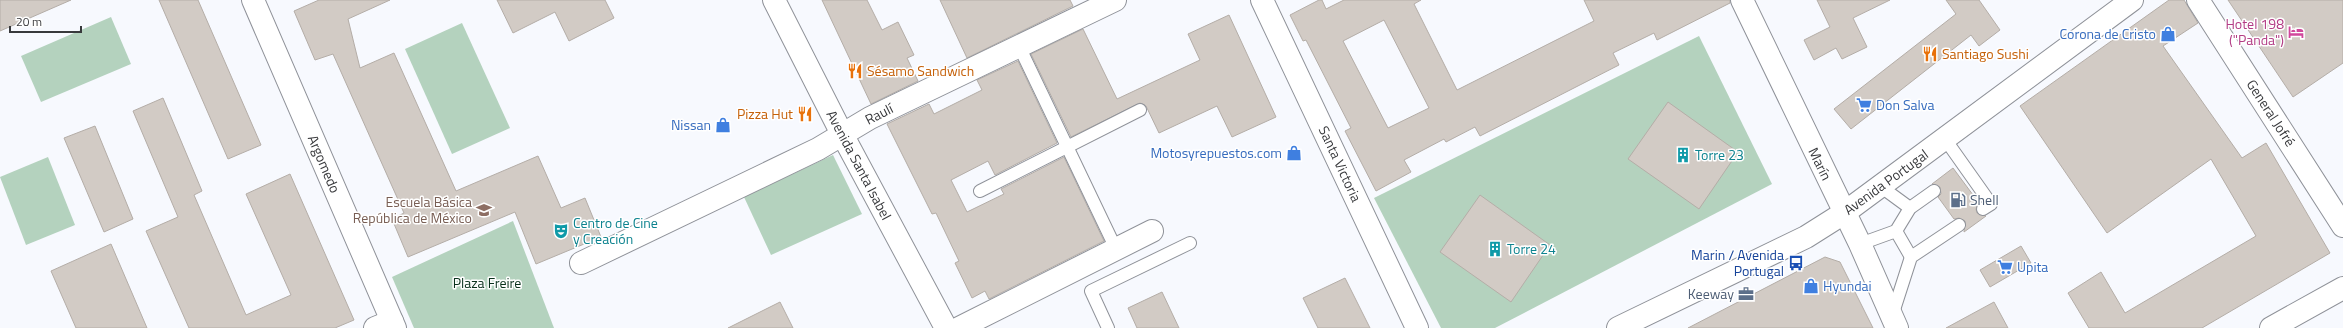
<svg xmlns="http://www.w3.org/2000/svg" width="2343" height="328" font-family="'Titillium Web',sans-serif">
  <rect width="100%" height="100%" fill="#f7f9fe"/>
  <g fill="#b4d2be">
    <polygon points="111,17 131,64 41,102 21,56"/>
    <polygon points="462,23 510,128 452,154 405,49"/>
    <polygon points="1699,36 1772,184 1495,328 1441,328 1374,198"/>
    <polygon points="833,155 862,214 771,255 744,197"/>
    <polygon points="48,157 75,225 26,245 0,177"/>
    <polygon points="513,221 554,328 414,328 392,277"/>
  </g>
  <g fill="#d2cbc5" stroke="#b4ada7" fill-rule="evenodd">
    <polygon points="0,0 71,0 0,31"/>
    <polygon points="159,0 198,0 261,145 228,159"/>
    <polygon points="319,0 390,0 348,19 360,68 394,53 456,191 538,156 561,208 585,198 601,237 536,264 515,212 408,257 392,219 404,213 333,54 315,60 294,11"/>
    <polygon points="497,0 605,0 614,18 569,41 555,12 513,33"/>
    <polygon points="822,0 867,0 882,30 898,22 914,55 907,58 918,81 871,104"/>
    <polygon points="940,0 1070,0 1073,6 967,58"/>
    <path d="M 1319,0 L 1322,0 L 1326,9 L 1344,0 L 1421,0 L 1414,4 L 1457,90 L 1594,21 L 1584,0 L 1730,0 L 1730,3 L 1657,40 L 1654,33 L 1613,53 L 1619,65 L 1480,136 L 1475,127 L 1446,142 L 1444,139 L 1404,160 L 1411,172 L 1376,191 L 1345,131 L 1351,128 L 1306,40 L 1303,41 L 1290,15 ZM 1384,20 L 1429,108 L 1388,128 L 1343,41 Z"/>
    <polygon points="1817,0 1890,0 1853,18 1867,47 1842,59 1836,48 1814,60 1804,40 1830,27"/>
    <polygon points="1946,0 1979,0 2000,30 1979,46 1971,35 1851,129 1834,109 1956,14"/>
    <polygon points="2169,0 2184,0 2198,23 2163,46 2242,158 2266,143 2330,253 2202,328 2089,328 2068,293 2101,272 2125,313 2256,236 2211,159 2107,233 2020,106"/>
    <polygon points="2228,0 2343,0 2343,63 2293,97"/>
    <polygon points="1229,15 1276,117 1232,137 1217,106 1159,133 1146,106 1140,103 1071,137 1031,54 1083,29 1117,99 1200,60 1188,34"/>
    <polygon points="1018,61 1057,143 995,175 988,161 951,180 967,212 1004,194 1001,189 1064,157 1104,241 989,299 985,291 972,298 955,263 959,261 936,213 932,214 887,124 929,104 934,114 982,90 977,80"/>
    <polygon points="163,98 202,191 194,195 246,315 291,295 246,194 290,174 354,320 335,328 189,328 146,231 178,217 133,111"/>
    <polygon points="1668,102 1738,152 1699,209 1628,159"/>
    <polygon points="95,126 133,219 104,232 64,138"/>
    <polygon points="1953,168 1979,203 1976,209 1977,213 1986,216 1964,232 1965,221 1959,218 1954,219 1938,197 1941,194 1940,187 1932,184"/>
    <polygon points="1480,195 1550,245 1511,302 1440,252"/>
    <polygon points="111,244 147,328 76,328 51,271"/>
    <polygon points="2021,246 2031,263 1990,287 1980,270"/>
    <polygon points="1825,257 1840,262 1873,328 1688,328"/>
    <polygon points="1345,278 1370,328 1318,328 1303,298"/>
    <polygon points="1162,292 1179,328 1137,328 1128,308"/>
    <polygon points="780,302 793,328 728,328"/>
    <polygon points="1994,302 2008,328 1946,328"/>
  </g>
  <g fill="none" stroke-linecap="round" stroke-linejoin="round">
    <defs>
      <g id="lane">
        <polyline points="1019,46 1116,249"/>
        <polyline points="1945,139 1991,204 1983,209"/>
        <polyline points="1880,186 1910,208"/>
        <polyline points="980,191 1140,110"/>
        <polyline points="1896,231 1911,257"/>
        <polyline points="1860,244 1896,231 1910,208 1934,191"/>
        <polyline points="1892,316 1911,257 1959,225"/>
        <polyline points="1108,328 1091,291 1190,243"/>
      </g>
      <g id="street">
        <polyline points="253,0 395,328"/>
        <polyline points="1262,0 1417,328"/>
        <polyline points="2198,0 2343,226"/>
        <polyline points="581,263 818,149 870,118 1115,0"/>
        <polyline points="375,328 392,321"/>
        <polyline points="959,328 1152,231"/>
        <polyline points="2271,328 2343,288"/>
      </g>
      <g id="secondary">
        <polyline points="774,0 842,134 946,328"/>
        <polyline points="1742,0 1860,244 1897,328"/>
        <polyline points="1618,328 1806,237 1844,213 2132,0"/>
      </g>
    </defs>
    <use href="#lane" stroke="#8f9299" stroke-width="14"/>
    <use href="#street" stroke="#8f9299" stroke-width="24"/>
    <use href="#secondary" stroke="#8f9299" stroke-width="24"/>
    <use href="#lane" stroke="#fff" stroke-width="12"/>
    <use href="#street" stroke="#fff" stroke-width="22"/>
    <use href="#secondary" stroke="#fff" stroke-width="22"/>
  </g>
  <defs>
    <symbol id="hotel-bare" viewBox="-9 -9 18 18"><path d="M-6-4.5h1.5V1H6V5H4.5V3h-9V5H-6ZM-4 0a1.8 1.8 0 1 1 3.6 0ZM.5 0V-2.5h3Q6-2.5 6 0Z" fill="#d1479c" stroke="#fff" stroke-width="2.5" paint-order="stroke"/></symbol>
    <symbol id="shop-bare" viewBox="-9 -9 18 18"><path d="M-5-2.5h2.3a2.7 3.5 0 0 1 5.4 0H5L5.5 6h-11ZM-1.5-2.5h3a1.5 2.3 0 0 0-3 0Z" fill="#3f7fe0" stroke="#fff" stroke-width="2.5" paint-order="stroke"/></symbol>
    <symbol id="restaurant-bare" viewBox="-9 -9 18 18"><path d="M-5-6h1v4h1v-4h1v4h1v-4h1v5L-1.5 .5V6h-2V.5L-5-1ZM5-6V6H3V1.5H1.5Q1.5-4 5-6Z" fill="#e8710a" stroke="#fff" stroke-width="2.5" paint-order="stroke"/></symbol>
    <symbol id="supermarket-bare" viewBox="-9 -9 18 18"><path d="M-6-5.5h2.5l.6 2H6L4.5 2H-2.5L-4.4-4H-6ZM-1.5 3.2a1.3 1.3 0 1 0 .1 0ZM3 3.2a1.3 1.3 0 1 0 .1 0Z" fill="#3f7fe0" stroke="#fff" stroke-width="2.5" paint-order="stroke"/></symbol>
    <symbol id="building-bare" viewBox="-9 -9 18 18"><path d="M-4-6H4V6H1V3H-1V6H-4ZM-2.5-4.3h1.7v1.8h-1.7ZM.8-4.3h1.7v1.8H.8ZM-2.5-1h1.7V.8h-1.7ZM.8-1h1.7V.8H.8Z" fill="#0f9aa8" stroke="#fff" stroke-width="2.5" paint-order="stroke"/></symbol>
    <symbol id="fuel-bare" viewBox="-9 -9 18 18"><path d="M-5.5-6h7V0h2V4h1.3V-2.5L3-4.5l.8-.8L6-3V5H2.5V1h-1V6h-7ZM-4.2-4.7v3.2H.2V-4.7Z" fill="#5c6f8a" stroke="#fff" stroke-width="2.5" paint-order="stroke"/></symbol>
    <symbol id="school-bare" viewBox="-9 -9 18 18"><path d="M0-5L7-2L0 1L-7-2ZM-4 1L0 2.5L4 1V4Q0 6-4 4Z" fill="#8d6e63" stroke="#fff" stroke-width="2.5" paint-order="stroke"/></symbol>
    <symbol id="theatre-bare" viewBox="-9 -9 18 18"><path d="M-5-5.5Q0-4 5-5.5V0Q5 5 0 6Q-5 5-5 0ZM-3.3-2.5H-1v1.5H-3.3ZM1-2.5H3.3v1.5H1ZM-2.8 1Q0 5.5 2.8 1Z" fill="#0f9aa8" stroke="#fff" stroke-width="2.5" paint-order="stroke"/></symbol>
    <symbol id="bus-bare" viewBox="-9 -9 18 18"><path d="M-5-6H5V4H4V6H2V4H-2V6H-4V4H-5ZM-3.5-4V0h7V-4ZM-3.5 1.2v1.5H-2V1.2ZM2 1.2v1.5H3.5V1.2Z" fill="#1a4fb4" stroke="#fff" stroke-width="2.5" paint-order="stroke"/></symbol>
    <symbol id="office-bare" viewBox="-9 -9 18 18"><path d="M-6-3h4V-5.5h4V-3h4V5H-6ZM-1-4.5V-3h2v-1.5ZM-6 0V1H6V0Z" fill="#5c6f8a" stroke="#fff" stroke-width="2.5" paint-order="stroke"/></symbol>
  </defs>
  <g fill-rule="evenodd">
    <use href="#hotel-bare" x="2285" y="21" width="22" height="22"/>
    <use href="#shop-bare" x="2157" y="23" width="22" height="22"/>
    <use href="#restaurant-bare" x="1919" y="43" width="22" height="22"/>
    <use href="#restaurant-bare" x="844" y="60" width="22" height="22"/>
    <use href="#supermarket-bare" x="1853" y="94" width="22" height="22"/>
    <use href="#restaurant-bare" x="794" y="103" width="22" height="22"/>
    <use href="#shop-bare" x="712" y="114" width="22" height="22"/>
    <use href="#shop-bare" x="1283" y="142" width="22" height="22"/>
    <use href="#building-bare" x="1672" y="144" width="22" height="22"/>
    <use href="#fuel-bare" x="1947" y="189" width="22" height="22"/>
    <use href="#school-bare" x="473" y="199" width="22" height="22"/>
    <use href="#theatre-bare" x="550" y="220" width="22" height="22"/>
    <use href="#building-bare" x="1484" y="238" width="22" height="22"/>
    <use href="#bus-bare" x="1785" y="252" width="22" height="22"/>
    <use href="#supermarket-bare" x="1994" y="256" width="22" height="22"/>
    <use href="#shop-bare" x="1800" y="275" width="22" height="22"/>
    <use href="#office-bare" x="1735" y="283" width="22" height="22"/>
  </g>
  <g text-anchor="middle" stroke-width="3" stroke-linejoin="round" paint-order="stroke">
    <g font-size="14" fill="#b23c85" stroke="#fff" text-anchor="end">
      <text x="2284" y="29">Hotel 198<tspan x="2284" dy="16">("Panda")</tspan></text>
    </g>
    <g font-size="14" fill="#366cbe" stroke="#fff" text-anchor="end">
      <text x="2156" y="39">Corona de Cristo</text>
      <text x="1876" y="110" text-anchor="start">Don Salva</text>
      <text x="711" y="130">Nissan</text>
      <text x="1282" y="158">Motosyrepuestos.com</text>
      <text x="2017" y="272" text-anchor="start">Upita</text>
      <text x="1823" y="291" text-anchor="start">Hyundai</text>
    </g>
    <g font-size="14" fill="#c56008" stroke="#fff" text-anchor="start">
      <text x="1942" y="59">Santiago Sushi</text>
      <text x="867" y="76">Sésamo Sandwich</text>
      <text x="793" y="119" text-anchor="end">Pizza Hut</text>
    </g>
    <g font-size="14" fill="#38393c" stroke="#fff">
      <text transform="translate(2271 113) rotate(57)" y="5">General Jofré</text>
      <text transform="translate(879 114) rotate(-27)" y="5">Raulí</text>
      <text transform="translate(324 164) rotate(67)" y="5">Argomedo</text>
      <text transform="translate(1340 164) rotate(65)" y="5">Santa Victoria</text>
      <text transform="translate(1820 164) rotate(64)" y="5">Marín</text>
      <text transform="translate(859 165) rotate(62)" y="5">Avenida Santa Isabel</text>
      <text transform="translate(1886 182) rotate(-36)" y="5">Avenida Portugal</text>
    </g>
    <g font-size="14" fill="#0d838f" stroke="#fff" text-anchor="start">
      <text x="1695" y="160">Torre 23</text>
      <text x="573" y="228">Centro de Cine<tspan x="573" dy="16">y Creación</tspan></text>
      <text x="1507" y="254">Torre 24</text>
    </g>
    <g font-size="14" fill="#4e5e75" stroke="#fff" text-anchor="start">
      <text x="1970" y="205">Shell</text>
      <text x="1734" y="299" text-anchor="end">Keeway</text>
    </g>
    <g font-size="14" fill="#785e54" stroke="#fff" text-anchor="end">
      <text x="472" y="207">Escuela Básica<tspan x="472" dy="16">República de México</tspan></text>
    </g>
    <g font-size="14" fill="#164399" stroke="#fff" text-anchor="end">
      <text x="1784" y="260">Marin / Avenida<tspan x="1784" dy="16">Portugal</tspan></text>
    </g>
    <g font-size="14" fill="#09311c" stroke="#fff">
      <text x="487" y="288">Plaza Freire</text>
    </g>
  </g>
  <path d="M10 26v6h71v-6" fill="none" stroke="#38393c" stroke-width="2"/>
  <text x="16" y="26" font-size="12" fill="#38393c" stroke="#ffffff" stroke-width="3" paint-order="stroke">20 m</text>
</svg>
